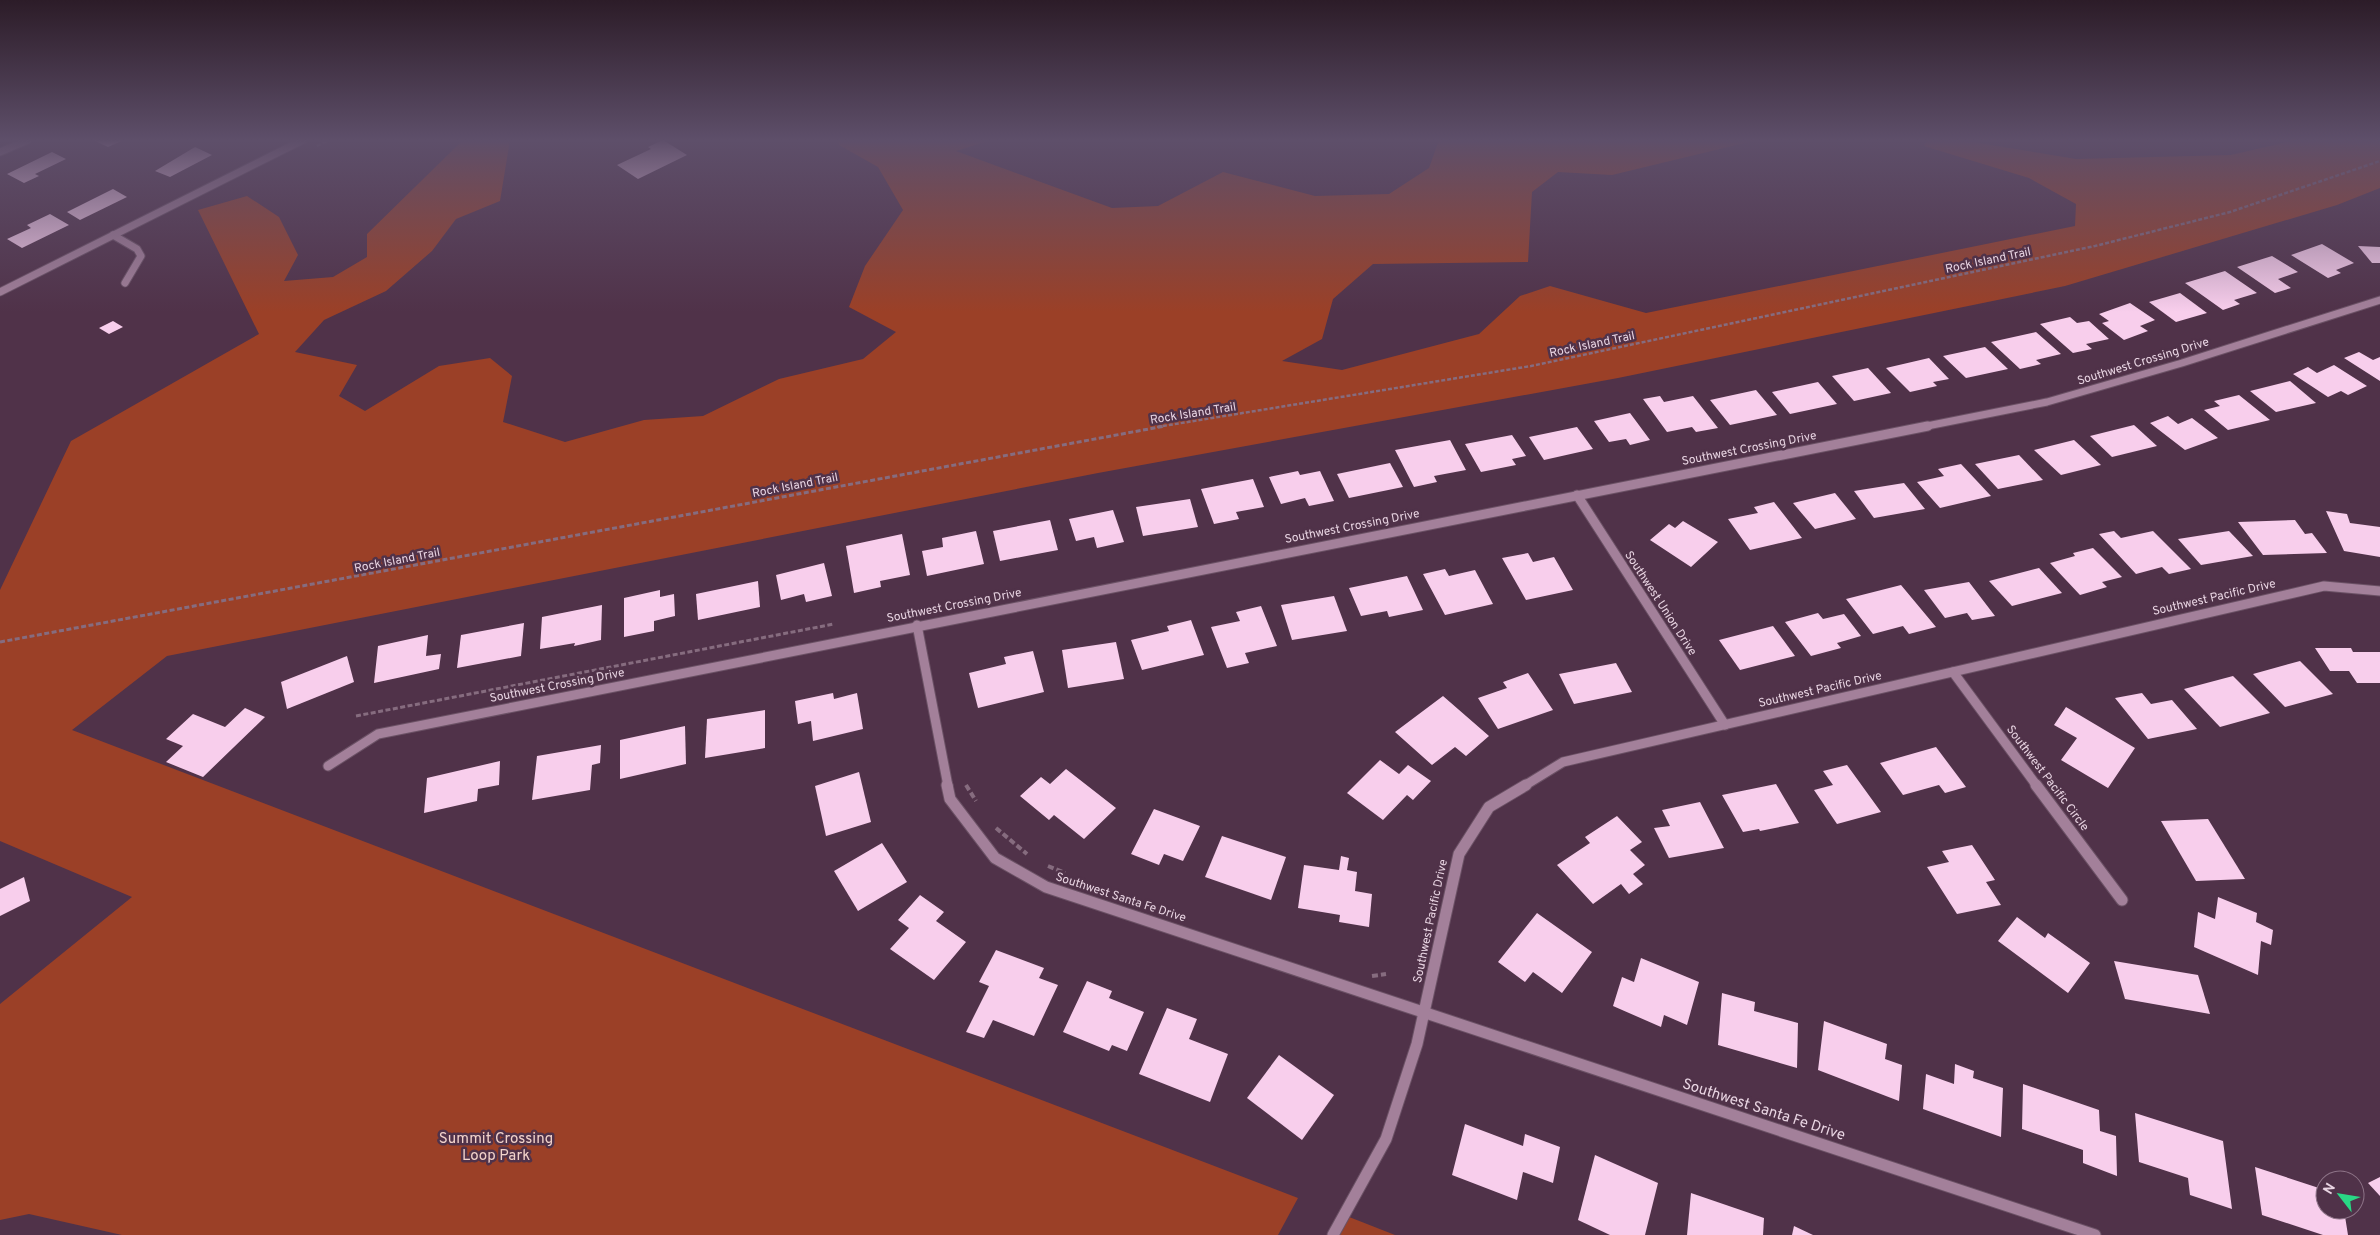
<svg xmlns="http://www.w3.org/2000/svg" width="2380" height="1235" font-family="Overpass,sans-serif">
  <rect width="100%" height="100%" fill="#503249"/>
  <g fill="#9b4027">
    <polygon points="463,140 510,140 500,201 456,219 432,251 386,291 324,320 295,352 357,365 339,396 365,411 439,366 490,358 512,376 503,422 565,442 644,420 703,416 779,379 863,359 896,332 849,307 865,266 903,210 878,167 839,145 838,140 991,140 956,151 1112,208 1158,206 1223,172 1315,196 1389,194 1429,168 1439,140 1757,140 1612,175 1558,172 1532,192 1528,262 1373,264 1333,299 1322,339 1282,361 1342,370 1479,334 1520,296 1550,286 1646,313 2075,226 2076,204 2029,178 1924,146 1927,140 1961,140 2076,159 2231,155 2296,140 2380,140 2380,188 2337,205 2065,286 1618,378 1098,473 167,656 72,730 1298,1198 1278,1235 122,1235 29,1214 0,1220 0,1004 132,897 0,841 0,590 71,441 259,334 198,210 247,196 279,217 298,255 284,281 333,277 367,257 367,234"/>
    <polygon points="1344,1215 1395,1235 1334,1235"/>
  </g>
  <g fill="#f8ceec">
    <polygon points="93,140 124,140 108,147"/>
    <polygon points="663,140 687,155 638,179 617,165 651,149 648,147"/>
    <polygon points="195,147 212,155 170,177 155,171"/>
    <polygon points="52,152 66,159 35,174 39,176 24,183 7,174"/>
    <polygon points="113,189 127,197 80,220 67,212"/>
    <polygon points="50,214 69,225 22,248 7,239 31,228 27,225"/>
    <polygon points="2322,244 2354,263 2336,270 2341,273 2328,278 2291,255"/>
    <polygon points="2358,246 2380,247 2380,263 2372,263"/>
    <polygon points="2272,256 2298,272 2278,279 2291,288 2275,293 2237,267"/>
    <polygon points="2225,271 2257,293 2234,300 2240,304 2223,310 2185,283"/>
    <polygon points="2180,293 2207,313 2176,322 2149,302"/>
    <polygon points="2130,303 2155,320 2140,326 2148,331 2124,340 2102,323 2109,321 2099,314"/>
    <polygon points="2070,317 2077,323 2089,321 2109,339 2086,344 2092,349 2073,353 2040,324"/>
    <polygon points="113,321 123,327 109,334 99,328"/>
    <polygon points="2036,332 2061,354 2036,360 2041,364 2020,369 1991,342"/>
    <polygon points="1985,347 2008,369 1966,378 1943,356"/>
    <polygon points="2359,352 2373,360 2380,357 2380,381 2344,358"/>
    <polygon points="1929,358 1949,379 1933,382 1937,386 1910,392 1886,368"/>
    <polygon points="2334,365 2367,386 2348,395 2341,391 2328,397 2293,374 2308,367 2317,373"/>
    <polygon points="1868,368 1891,393 1854,401 1832,376"/>
    <polygon points="2290,381 2316,403 2276,412 2250,391"/>
    <polygon points="1818,382 1837,404 1790,414 1772,392"/>
    <polygon points="1756,390 1777,415 1730,425 1710,400"/>
    <polygon points="2239,395 2270,420 2228,430 2204,410 2220,406 2214,401"/>
    <polygon points="1660,396 1664,402 1693,396 1718,428 1696,432 1692,427 1667,432 1643,399"/>
    <polygon points="1630,413 1650,440 1630,445 1626,439 1609,442 1594,421"/>
    <polygon points="2168,416 2178,424 2192,418 2218,438 2185,450 2150,423"/>
    <polygon points="2134,425 2157,446 2112,457 2090,436"/>
    <polygon points="1577,427 1593,449 1544,460 1529,437"/>
    <polygon points="1512,435 1526,456 1512,459 1516,465 1481,472 1465,444"/>
    <polygon points="1450,440 1466,470 1434,476 1437,482 1414,487 1395,450"/>
    <polygon points="2074,440 2101,465 2061,475 2034,450"/>
    <polygon points="2019,455 2043,480 1998,489 1975,464"/>
    <polygon points="1390,463 1403,487 1349,498 1337,474"/>
    <polygon points="1961,464 1991,496 1940,508 1917,482 1944,476 1938,469"/>
    <polygon points="1298,471 1300,475 1320,471 1334,501 1309,506 1305,498 1281,504 1269,477"/>
    <polygon points="1253,479 1264,507 1236,512 1239,519 1214,524 1201,489"/>
    <polygon points="1904,483 1925,509 1874,518 1854,491"/>
    <polygon points="1835,493 1856,519 1815,529 1793,503"/>
    <polygon points="1190,499 1198,527 1143,536 1136,507"/>
    <polygon points="1774,502 1802,538 1750,550 1728,519 1758,513 1754,507"/>
    <polygon points="1113,510 1124,542 1097,548 1094,537 1076,541 1069,519"/>
    <polygon points="2326,511 2347,514 2350,523 2380,527 2380,557 2344,551"/>
    <polygon points="1050,520 1058,550 1000,561 993,531"/>
    <polygon points="2295,520 2305,534 2312,533 2327,553 2263,555 2238,522"/>
    <polygon points="1683,521 1718,542 1691,567 1650,540 1669,524 1675,528"/>
    <polygon points="976,531 984,564 927,576 922,551 943,547 942,538"/>
    <polygon points="2114,531 2121,538 2153,531 2191,569 2169,574 2162,567 2136,574 2099,534"/>
    <polygon points="2229,531 2253,556 2201,565 2178,539"/>
    <polygon points="902,534 910,575 880,581 881,587 854,593 846,546"/>
    <polygon points="2093,548 2122,577 2102,582 2107,587 2080,595 2050,563 2075,556 2073,553"/>
    <polygon points="1528,553 1533,562 1554,557 1573,590 1526,600 1502,558"/>
    <polygon points="824,563 832,596 806,602 804,594 781,600 776,575"/>
    <polygon points="2039,568 2062,593 2012,606 1989,581"/>
    <polygon points="1445,569 1449,576 1475,570 1493,604 1445,615 1423,574"/>
    <polygon points="1407,576 1423,610 1389,617 1387,611 1361,616 1349,588"/>
    <polygon points="758,581 760,607 698,620 696,594"/>
    <polygon points="1969,582 1995,616 1972,620 1967,613 1945,618 1924,590"/>
    <polygon points="1901,585 1936,627 1909,634 1903,626 1873,634 1846,599"/>
    <polygon points="660,590 660,597 674,594 675,616 654,621 654,631 624,637 624,598"/>
    <polygon points="1334,596 1347,631 1292,640 1281,605"/>
    <polygon points="602,605 601,640 574,646 575,643 540,649 542,617"/>
    <polygon points="1261,606 1277,646 1245,653 1249,663 1227,668 1211,627 1240,621 1236,612"/>
    <polygon points="1818,613 1823,619 1844,614 1861,636 1837,643 1841,648 1811,656 1785,622"/>
    <polygon points="1191,620 1204,655 1142,670 1131,640 1169,631 1167,626"/>
    <polygon points="524,623 521,656 457,668 461,635"/>
    <polygon points="1773,626 1795,656 1740,670 1719,640"/>
    <polygon points="428,635 426,656 441,654 439,669 374,683 378,646"/>
    <polygon points="1116,642 1124,679 1068,688 1062,650"/>
    <polygon points="2315,648 2351,648 2353,652 2380,652 2380,683 2357,683 2349,671 2330,671"/>
    <polygon points="1033,651 1044,692 978,708 969,673 1006,664 1004,657"/>
    <polygon points="347,656 354,682 287,709 281,682"/>
    <polygon points="2300,661 2333,694 2285,707 2253,674"/>
    <polygon points="1616,663 1632,692 1574,704 1559,674"/>
    <polygon points="1528,673 1553,710 1498,729 1478,698 1507,688 1503,682"/>
    <polygon points="2233,676 2270,713 2220,727 2184,689"/>
    <polygon points="833,693 834,699 857,693 863,729 813,741 811,721 798,724 795,701"/>
    <polygon points="2142,693 2151,704 2172,700 2197,729 2148,739 2115,698"/>
    <polygon points="1443,696 1489,736 1466,756 1455,747 1432,765 1395,732"/>
    <polygon points="2066,707 2135,748 2108,788 2061,760 2077,738 2054,725"/>
    <polygon points="245,708 265,717 203,777 166,762 183,746 166,739 193,714 225,727"/>
    <polygon points="765,710 765,748 705,758 707,719"/>
    <polygon points="685,726 686,764 620,779 620,740"/>
    <polygon points="601,745 600,763 592,765 590,790 532,800 537,756"/>
    <polygon points="1936,747 1966,787 1945,793 1939,785 1903,795 1880,763"/>
    <polygon points="1380,760 1399,774 1408,765 1431,781 1413,800 1407,795 1383,820 1347,793"/>
    <polygon points="500,761 499,785 478,789 477,801 424,813 427,778"/>
    <polygon points="1847,765 1881,812 1837,824 1814,790 1833,785 1823,771"/>
    <polygon points="1066,769 1116,808 1084,839 1054,815 1049,820 1020,796 1041,777 1050,784"/>
    <polygon points="859,772 871,822 826,836 815,786"/>
    <polygon points="1776,784 1799,823 1760,831 1759,829 1743,832 1722,795"/>
    <polygon points="1700,802 1724,848 1669,858 1654,828 1670,826 1662,810"/>
    <polygon points="1154,809 1200,826 1183,861 1164,854 1159,865 1131,854"/>
    <polygon points="1617,816 1642,842 1630,850 1645,865 1633,874 1643,884 1629,894 1621,884 1593,904 1557,865 1590,843 1585,837"/>
    <polygon points="2208,819 2245,879 2196,881 2161,821"/>
    <polygon points="1222,836 1286,857 1271,900 1205,877"/>
    <polygon points="882,843 907,882 858,911 834,871"/>
    <polygon points="1972,845 1995,880 1986,882 2001,905 1957,914 1927,867 1949,862 1942,851"/>
    <polygon points="1341,856 1349,858 1347,870 1357,872 1355,891 1372,894 1369,927 1339,922 1340,915 1298,908 1304,865 1339,870"/>
    <polygon points="24,877 30,901 0,916 0,889"/>
    <polygon points="920,895 944,912 936,921 966,942 934,980 890,949 909,928 898,920"/>
    <polygon points="2218,897 2257,913 2256,922 2273,930 2271,945 2261,941 2258,975 2194,947 2198,912 2215,919"/>
    <polygon points="1537,913 1592,952 1562,993 1533,972 1525,982 1498,962"/>
    <polygon points="2017,917 2045,938 2048,933 2090,963 2068,993 1998,941"/>
    <polygon points="996,950 1044,968 1039,978 1058,985 1034,1036 993,1020 984,1038 966,1032 989,986 979,982"/>
    <polygon points="1641,958 1699,982 1687,1025 1664,1015 1661,1027 1613,1006 1622,977 1634,982"/>
    <polygon points="2114,961 2198,975 2210,1014 2125,999"/>
    <polygon points="1087,981 1112,991 1109,998 1144,1012 1127,1051 1112,1045 1109,1051 1063,1032"/>
    <polygon points="1722,993 1755,1002 1754,1011 1798,1023 1797,1068 1718,1045"/>
    <polygon points="1167,1008 1197,1019 1189,1039 1228,1054 1210,1102 1139,1074"/>
    <polygon points="1824,1021 1887,1044 1885,1059 1902,1065 1899,1101 1818,1070"/>
    <polygon points="1279,1055 1334,1095 1302,1140 1247,1098"/>
    <polygon points="1955,1064 1974,1071 1973,1078 2003,1088 2001,1137 1923,1109 1926,1074 1954,1084"/>
    <polygon points="2023,1084 2099,1110 2100,1131 2116,1136 2117,1176 2083,1163 2083,1150 2022,1129"/>
    <polygon points="2135,1113 2223,1141 2232,1209 2190,1195 2188,1178 2139,1162"/>
    <polygon points="1465,1124 1523,1146 1525,1134 1560,1147 1553,1183 1523,1172 1517,1200 1452,1175"/>
    <polygon points="1595,1155 1658,1183 1645,1235 1610,1235 1578,1220"/>
    <polygon points="2255,1167 2325,1190 2325,1210 2344,1210 2348,1235 2323,1235 2262,1215"/>
    <polygon points="2380,1177 2380,1196 2368,1183"/>
    <polygon points="1691,1193 1764,1218 1763,1235 1687,1235"/>
    <polygon points="1794,1226 1813,1235 1792,1235"/>
  </g>
  <g fill="none" stroke-linecap="round" stroke-linejoin="round">
    <defs>
      <g id="minor-far2">
        <polyline points="0,152 28,140"/>
        <polyline points="113,235 137,249 141,256 125,283"/>
        <polyline points="0,292 303,140"/>
        <polyline points="1922,427 2047,402 2182,363 2380,300"/>
      </g>
      <g id="minor-far1">
        <polyline points="1577,495 1725,725"/>
        <polyline points="917,625 948,786"/>
        <polyline points="1953,672 2037,786"/>
        <polyline points="328,766 378,734 1928,426"/>
        <polyline points="1524,786 1563,762 2324,586 2380,591"/>
      </g>
      <g id="minor">
        <polyline points="947,785 950,799 995,858 1046,887 2095,1235"/>
        <polyline points="2036,785 2122,900"/>
        <polyline points="1333,1235 1386,1139 1417,1044 1459,854 1489,807 1526,785"/>
      </g>
    </defs>
    <use href="#minor-far2" stroke="#6b5165" stroke-width="9"/>
    <use href="#minor-far1" stroke="#6b5165" stroke-width="11"/>
    <use href="#minor" stroke="#6b5165" stroke-width="13"/>
    <g stroke="#866c7f" stroke-width="2.5" stroke-dasharray="4 2" stroke-linecap="butt">
      <polyline points="317,146 329,140"/>
      <polyline points="1157,427 1531,366 2095,246 2230,212 2380,161"/>
    </g>
    <g stroke="#866c7f" stroke-width="3" stroke-dasharray="5 2.5" stroke-linecap="butt">
      <polyline points="0,642 1165,426"/>
      <polyline points="356,716 834,624"/>
    </g>
    <g stroke="#866c7f" stroke-width="4" stroke-dasharray="6 3" stroke-linecap="butt">
      <polyline points="966,785 976,801"/>
      <polyline points="996,828 1027,854"/>
      <polyline points="1048,866 1065,873"/>
      <polyline points="1372,976 1386,974"/>
    </g>
    <use href="#minor-far2" stroke="#a3809a" stroke-width="7"/>
    <use href="#minor-far1" stroke="#a3809a" stroke-width="9"/>
    <use href="#minor" stroke="#a3809a" stroke-width="11"/>
  </g>
  <linearGradient id="sky" x2="0" y2="1"><stop stop-color="#2c1c28"/><stop offset="0.45" stop-color="#5e4f6a"/><stop offset="1" stop-color="#5e4f6a" stop-opacity="0"/></linearGradient>
  <rect width="2380" height="312" fill="url(#sky)"/>
  <g text-anchor="middle" stroke-width="5" stroke-linejoin="round" paint-order="stroke">
    <g font-size="12" fill="#e9d5e3" stroke="#503249">
      <text transform="translate(1988 260) rotate(-12)" y="4">Rock Island Trail</text>
      <text transform="translate(1592 344) rotate(-12)" y="4">Rock Island Trail</text>
      <text transform="translate(2143 361) rotate(-17)" y="4">Southwest Crossing Drive</text>
      <text transform="translate(1193 413) rotate(-9)" y="4">Rock Island Trail</text>
      <text transform="translate(1749 448) rotate(-11)" y="4">Southwest Crossing Drive</text>
      <text transform="translate(795 485) rotate(-11)" y="4">Rock Island Trail</text>
      <text transform="translate(1352 526) rotate(-11)" y="4">Southwest Crossing Drive</text>
      <text transform="translate(397 560) rotate(-11)" y="4">Rock Island Trail</text>
      <text transform="translate(2214 597) rotate(-13)" y="4">Southwest Pacific Drive</text>
      <text transform="translate(1661 603) rotate(57)" y="4">Southwest Union Drive</text>
      <text transform="translate(954 605) rotate(-11)" y="4">Southwest Crossing Drive</text>
      <text transform="translate(557 685) rotate(-11)" y="4">Southwest Crossing Drive</text>
      <text transform="translate(1820 689) rotate(-13)" y="4">Southwest Pacific Drive</text>
      <text transform="translate(2048 778) rotate(53)" y="4">Southwest Pacific Circle</text>
      <text transform="translate(1121 897) rotate(18)" y="4">Southwest Santa Fe Drive</text>
      <text transform="translate(1430 921) rotate(-78)" y="4">Southwest Pacific Drive</text>
    </g>
    <g font-size="15" fill="#e9d5e3" stroke="#503249">
      <text transform="translate(1764 1109) rotate(18)" y="5">Southwest Santa Fe Drive</text>
    </g>
    <g font-size="15" fill="#f2d3cb" stroke="#503249">
      <text x="496" y="1143">Summit Crossing<tspan x="496" dy="17">Loop Park</tspan></text>
    </g>
  </g>
  <g transform="translate(2340 1195) rotate(301)"><circle r="24" fill="#503249" stroke="#8d7387"/>
  <path d="M0-4L9 19L0 12L-9 19Z" fill="#29d885"/>
  <text y="-8" font-size="14" font-weight="bold" text-anchor="middle" fill="#e9d5e3">N</text>
  </g>
</svg>
